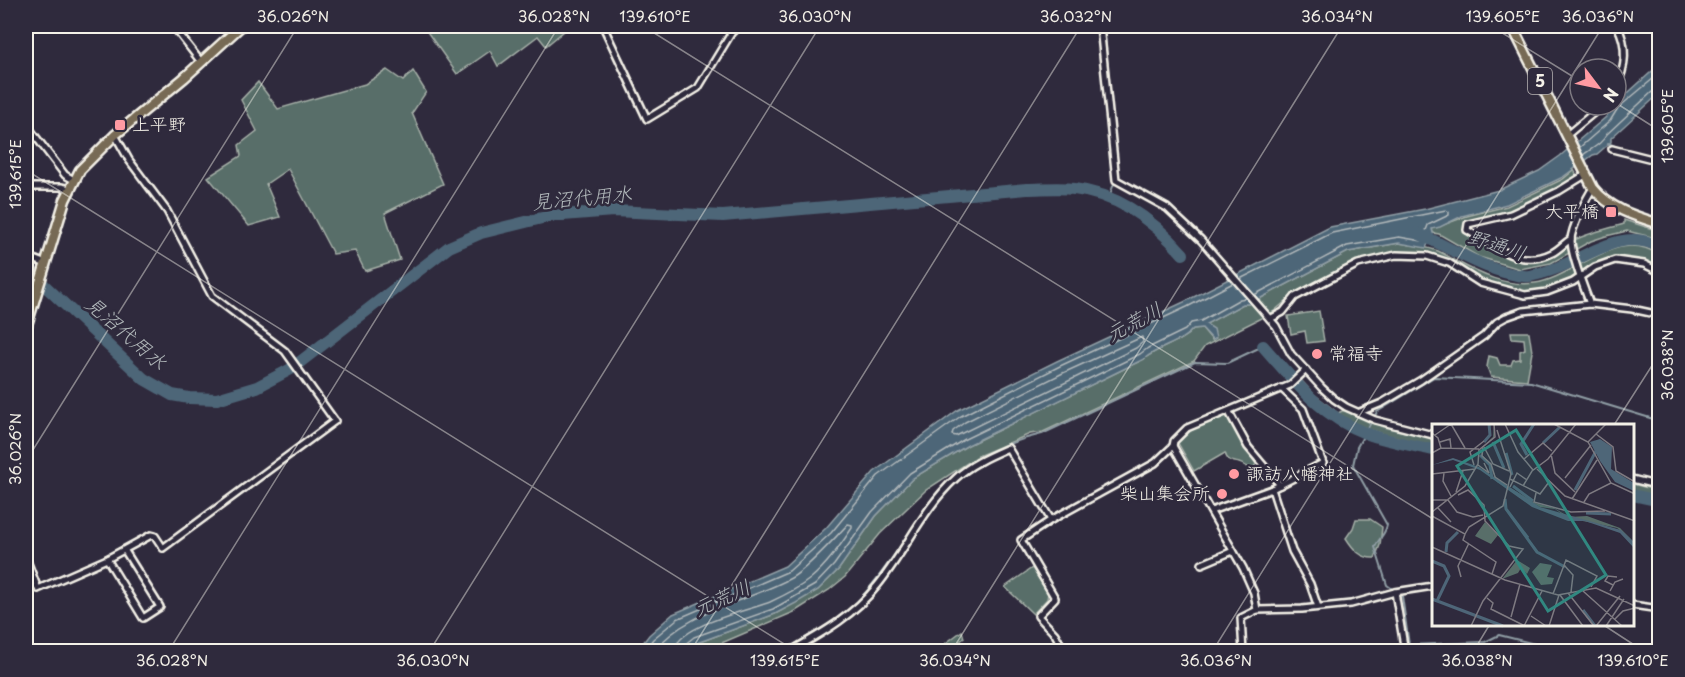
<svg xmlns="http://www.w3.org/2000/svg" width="1685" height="677" font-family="'Playpen Sans','Klee One',sans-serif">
  <rect width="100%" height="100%" fill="#2f2a3d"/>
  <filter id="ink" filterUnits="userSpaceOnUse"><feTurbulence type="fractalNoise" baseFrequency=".0167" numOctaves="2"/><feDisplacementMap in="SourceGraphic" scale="12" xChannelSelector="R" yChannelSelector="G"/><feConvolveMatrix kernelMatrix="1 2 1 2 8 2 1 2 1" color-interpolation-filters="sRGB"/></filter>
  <g filter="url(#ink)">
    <g fill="#586e69" stroke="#a6b0a8" stroke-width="1.5">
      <polygon points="423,26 570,26 546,46 538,36 498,66 490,51 457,74"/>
      <polygon points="387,70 403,81 413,71 426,92 412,113 443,184 385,213 400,260 365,271 355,251 333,254 288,169 266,184 280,217 249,226 208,177 241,156 239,145 257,131 241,100 258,82 278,109 365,84"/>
      <path d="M 1574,170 L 1578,177 C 1542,198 1505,214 1465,228 C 1495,247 1520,274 1557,253 C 1562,250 1566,245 1571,242 C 1586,233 1607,229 1624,224 L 1624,220 L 1659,231 L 1660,239 L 1627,231 L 1606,236 L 1591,241 L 1551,263 L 1520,269 L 1479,257 L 1439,234 L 1433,233 L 1432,229 L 1467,216 L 1507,206 L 1563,179 Z"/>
      <path d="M 1399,243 C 1411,245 1424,246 1435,250 C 1442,252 1449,257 1456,261 C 1480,274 1506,287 1535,283 C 1574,278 1618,225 1659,255 L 1659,268 L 1651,263 L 1612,258 L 1595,265 L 1578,278 L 1540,292 L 1519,292 L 1481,281 L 1450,262 L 1430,254 L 1395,252 L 1358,262 L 1292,296 L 1273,312 L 1205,346 L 1194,361 L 1043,432 L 1030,434 L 978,456 L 926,490 L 880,534 L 845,577 L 829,590 L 794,612 L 703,651 L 685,652 L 697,643 L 775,614 L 818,590 L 839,569 L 876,516 L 913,478 L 968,445 L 1144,359 C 1159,346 1182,343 1193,329 L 1202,328 L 1212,340 L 1211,328 L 1206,324 L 1243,304 L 1249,304 L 1261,298 L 1348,252 Z"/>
      <polygon points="1319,311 1324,341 1307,343 1305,331 1291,334 1288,316"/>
      <polygon points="1511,332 1529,332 1532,352 1527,380 1491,377 1487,367 1489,356 1497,358 1500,365 1511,365 1513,360 1520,359 1520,351 1525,349 1524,339 1512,338"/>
      <path d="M 1301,380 L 1314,394 L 1338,413 L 1344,410 L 1383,427 L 1433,438 L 1433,446 C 1394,437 1355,430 1323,405 C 1315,398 1307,390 1299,382 Z"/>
      <path d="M 1227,415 L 1230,417 L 1242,442 L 1241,444 L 1247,450 L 1256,464 L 1253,469 C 1248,468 1243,464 1239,463 C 1231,461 1227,461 1225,453 L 1194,471 L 1178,443 L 1180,441 L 1195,427 Z"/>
      <polygon points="1633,484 1659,491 1659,497 1633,491"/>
      <path d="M 1356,519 L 1370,519 L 1382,527 L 1380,545 L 1375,558 C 1361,559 1353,549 1346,538 L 1353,528 Z"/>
      <polygon points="1032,568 1048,593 1047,599 1033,614 1005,587"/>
      <polygon points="962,631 964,638 952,648 953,651 943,651 946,643"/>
    </g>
    <path fill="#4e6678" stroke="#909ea5" stroke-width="1.5" d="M 1659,65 L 1659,94 L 1611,138 L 1611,142 L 1597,154 L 1593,155 L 1563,177 L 1507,204 L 1462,216 L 1440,227 L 1432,229 L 1433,233 L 1426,248 L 1399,243 L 1348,252 L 1261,298 L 1249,304 L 1243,304 L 1206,324 L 1214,329 L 1216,338 L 1213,340 L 1202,328 L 1193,329 C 1182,343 1159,346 1144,359 L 968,445 L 913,478 L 876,516 L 839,569 L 818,590 L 796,603 L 775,614 L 697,643 L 685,651 L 636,652 L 649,635 L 673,614 L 785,566 L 826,528 L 874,472 L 958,410 L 1057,361 L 1184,302 L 1330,227 L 1425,209 L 1499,190 L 1539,171 L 1560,156 L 1606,117 L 1609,110 Z"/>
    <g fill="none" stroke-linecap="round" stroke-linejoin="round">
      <g stroke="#b2b9bb" stroke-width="1.5">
        <polyline points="1579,148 1610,121 1618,108 1660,73"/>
        <path d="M 1583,155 C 1592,148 1601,145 1607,134 L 1652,92 L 1660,90"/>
        <polyline points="1240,279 1332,233 1446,210 1449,212 1449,215 1428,225 1422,241 1399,237 1347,246 1254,295"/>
        <polygon points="1142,337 1143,342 1136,348 956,436 952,435 953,431 965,422 1063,373"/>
        <polyline points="643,652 653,639 677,619 789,571 831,533 878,476 961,416 1060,366 1187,307 1233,283"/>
        <path d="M 653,652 C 686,610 746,603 791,578 C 806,570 835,538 848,524 L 852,525 L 852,528 C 840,546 827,565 810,579 C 799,588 783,596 770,602 C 748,611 676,625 674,652"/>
        <polyline points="682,652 684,645 694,637 773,609 815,585 834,565 872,512 910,473 965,439 1140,354 1148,348 1185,330 1191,323 1201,321 1240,299 1246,298"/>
      </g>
      <g stroke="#909ea5" stroke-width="2">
        <polyline points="1104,26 1114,133"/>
        <polyline points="1608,143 1622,149 1660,158"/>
        <polyline points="1109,197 1115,181"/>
        <path d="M 938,493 C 964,461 1003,443 1042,434 L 1195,362 L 1227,363 L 1263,346"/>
        <polyline points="922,515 929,504"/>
        <path d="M 1394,590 L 1387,585 L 1375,547 C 1379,538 1385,535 1387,525 L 1353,465 L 1357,447 L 1377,412 L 1434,377 L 1531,382 L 1660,421"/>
        <polyline points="1399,594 1402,596 1410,652"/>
        <path d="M 843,616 C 874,587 895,554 919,519"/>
        <polyline points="1409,645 1485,642 1499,635 1543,646 1546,652"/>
        <polyline points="781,652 838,619"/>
      </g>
      <path stroke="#4e6678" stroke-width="7" d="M 723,216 L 1027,189 C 1042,189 1058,187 1074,189 C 1119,194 1154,221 1183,254"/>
      <g stroke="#4e6678" stroke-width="12">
        <path d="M 1417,233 C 1452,248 1486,272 1524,276 C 1530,277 1536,274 1542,273 C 1581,264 1618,224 1660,247"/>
        <path d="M 26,268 L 144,379 L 172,395 L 189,398 L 217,399 L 257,387 L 291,369 L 449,247 L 481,233 L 550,216 L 613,211 L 723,216 L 1027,189 C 1042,189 1058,187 1074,189 C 1119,194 1154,221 1183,254"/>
        <path d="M 1263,346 C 1293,380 1321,416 1365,433 C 1387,441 1410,445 1433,450"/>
        <polyline points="1632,495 1660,501"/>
      </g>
      <defs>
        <g id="minor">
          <polyline points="173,26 201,62"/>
          <polyline points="603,26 647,119 698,88 732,32 740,26"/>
          <polyline points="1100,26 1116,180 1167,208 1201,240 1276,326 1291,354 1322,388 1334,399 1346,407 1375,420 1433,435"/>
          <path d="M 1616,87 C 1626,68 1628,45 1617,26"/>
          <polyline points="26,124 65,175 74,180"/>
          <polyline points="1567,135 1603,105"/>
          <polyline points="1612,149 1660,161"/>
          <polyline points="26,187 61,187 70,189"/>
          <path d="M 1571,239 C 1564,243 1560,249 1552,253 C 1520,269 1494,246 1467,230 L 1468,224 L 1511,214 L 1559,191 L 1585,175"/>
          <polyline points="26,256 46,264"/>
          <path d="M 1590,304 C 1584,288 1571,256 1571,240 C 1571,229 1586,198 1593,188"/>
          <polyline points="1270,319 1283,312 1295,297 1358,264 1396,255 1427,256 1449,263 1480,283 1525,295 1547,292 1573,282 1595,267 1615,260 1644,264 1660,272"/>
          <polyline points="1229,412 1248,447 1280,485"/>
          <polyline points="1360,412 1382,403 1421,380 1484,336 1497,322 1506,317 1523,311 1590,304 1632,309 1660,315"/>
          <polyline points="1173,446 1243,568 1254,593 1257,610 1241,618 1243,652"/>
          <polyline points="1632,479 1660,486"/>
          <polyline points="1272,489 1292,551 1310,584 1318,607"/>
          <polyline points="1211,511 1272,489 1323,463 1303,409 1281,388"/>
          <polyline points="26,558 38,589 107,559 151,535 155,536 163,548 335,421 285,351 212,296 167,211 129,160 115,135"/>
          <polyline points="107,559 143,618 160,607 125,551"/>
          <polyline points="1202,564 1233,551"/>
          <polyline points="1395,592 1405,652"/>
          <polyline points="1632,605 1660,609"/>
          <polyline points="1257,610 1302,609 1351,604 1395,592 1433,586"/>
          <path d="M 789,652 C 822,633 852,617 877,586 C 905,552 923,508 956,478 C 971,464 990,456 1008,448 L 1051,520"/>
          <polyline points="1065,652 1055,634 1038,616 1055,598 1021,540 1051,520 1155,463 1173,446 1174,441 1187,428 1290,385 1306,370"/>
        </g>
        <g id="primary">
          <path d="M 1512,26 L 1593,188 C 1610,209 1634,216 1660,224"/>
          <polyline points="26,328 65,200 80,170 115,135 184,78 241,26"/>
        </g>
      </defs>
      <use href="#minor" stroke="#f4f1e8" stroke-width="10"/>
      <use href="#primary" stroke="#f4f1e8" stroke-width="13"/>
      <use href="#minor" stroke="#2f2a3d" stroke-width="5"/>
      <use href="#primary" stroke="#776a54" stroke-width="8"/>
    </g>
  </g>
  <path fill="none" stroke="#f4f1e8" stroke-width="1.5" stroke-opacity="0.45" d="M 643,26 L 1433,519M 1491,26 L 1580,81M 26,43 L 37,26M 1616,103 L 1660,131M 26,170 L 797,652M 1614,425 L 1660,353M 26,461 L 298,26M 1602,624 L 1645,652M 168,652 L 559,26M 429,652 L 820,26M 690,652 L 1081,26M 951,652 L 1342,26M 1212,652 L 1603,26M 1473,652 L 1490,624"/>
  <g fill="#ff9aa2" stroke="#2f2a3d" stroke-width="2">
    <rect x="114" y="119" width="12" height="12" rx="3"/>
    <rect x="1605" y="206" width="12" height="12" rx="3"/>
    <circle cx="1317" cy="354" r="6"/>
    <circle cx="1234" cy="474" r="6"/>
    <circle cx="1222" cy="494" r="6"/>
  </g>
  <g text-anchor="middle" stroke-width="5" stroke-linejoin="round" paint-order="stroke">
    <rect fill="#2f2a3d" stroke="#b9b5b5" stroke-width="1.5" x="1528" y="68" width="24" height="26" rx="4.5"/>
    <g font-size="16" font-weight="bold" fill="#f4f1e8">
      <text x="1540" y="87">5</text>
    </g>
    <g font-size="18" fill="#f4f1e8" stroke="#2f2a3d" text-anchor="start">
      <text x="132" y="131">上平野</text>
      <text x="1599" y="218" text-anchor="end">大平橋</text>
      <text x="1329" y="360">常福寺</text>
      <text x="1246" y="480">諏訪八幡神社</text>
      <text x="1210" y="500" text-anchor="end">柴山集会所</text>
    </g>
    <g font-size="20" font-style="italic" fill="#b2b9bb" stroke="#2f2a3d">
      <text transform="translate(582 198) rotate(-5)" y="7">見沼代用水</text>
      <text transform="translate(1497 245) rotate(18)" y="7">野通川</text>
      <text transform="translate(1134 322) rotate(-28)" y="7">元荒川</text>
      <text transform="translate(126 333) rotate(41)" y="7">見沼代用水</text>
      <text transform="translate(722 598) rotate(-24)" y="7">元荒川</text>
    </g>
  </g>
  <g transform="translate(1432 424)">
    <rect width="202" height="202" fill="#2f2a3d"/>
    <path d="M 62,0 L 63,8 L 62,14 L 51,23 L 50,31 L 58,39 L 65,56 L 103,79 L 122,84 L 137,93 L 155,92 L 188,104 L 202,118 L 185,104 L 136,94 L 123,85 L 108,83 L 65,58 L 58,40 L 49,33 L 50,23 L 61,13 ZM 53,98 L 66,111 L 59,120 L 43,112 ZM 85,136 L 98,144 L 95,150 L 89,144 L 86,149 L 70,155 ZM 108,139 L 120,141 L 115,153 L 122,154 L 120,160 L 109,161 L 100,148 Z" fill="#586e69"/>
    <path d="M 168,15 L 180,23 L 179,45 L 202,59 L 202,67 L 183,58 L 168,37 L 158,18 ZM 21,34 L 47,43 L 108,83 L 189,106 L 202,118 L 202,124 L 188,109 L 153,97 L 136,97 L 100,83 L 48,46 L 21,36 L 0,41 Z" fill="#4e6678"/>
    <path fill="none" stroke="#4e6678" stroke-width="3" d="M 52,18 L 58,11 L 57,0M 61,18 L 72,44M 111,19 L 128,3M 74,29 L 80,51M 48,31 L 58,41 L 60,55M 95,31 L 89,20 L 102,0M 81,62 L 101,77M 143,66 L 164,27M 73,75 L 74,85 L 105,128 L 133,143M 73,77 L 74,85 L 96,114M 154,89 L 179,90M 14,128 L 15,119 L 26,108M 0,137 L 12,142 L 17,152 L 5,177M 0,175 L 71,202M 151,186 L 163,202"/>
    <path fill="none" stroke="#7e7a81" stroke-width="1.5" d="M 19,0 L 33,24M 73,0 L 86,28 L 101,46M 122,0 L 156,18 L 179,59 L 203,70M 0,9 L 6,14 L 9,24M 164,10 L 181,23 L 184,47 L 203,58M 3,11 L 19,0M 8,18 L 18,15 L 19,24M 156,18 L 174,0M 52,23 L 61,40 L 77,47M 51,24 L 50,32 L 59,40 L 63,53 L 75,61M 0,29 L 9,24 L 47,25M 119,30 L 123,49 L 143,68M 92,35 L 111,19 L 120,27M 42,41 L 38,28 L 52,17M 46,41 L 57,49 L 52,39M 105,45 L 133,72 L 203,97M 12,49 L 11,57 L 19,72M 0,50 L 43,45M 133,54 L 159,21M 78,55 L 108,70 L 117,58M 91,62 L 100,47 L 116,35 L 144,0M 78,63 L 85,49 L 95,56M 24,68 L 31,47M 104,69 L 102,78 L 139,88 L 173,87M 26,71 L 36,66 L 52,81 L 53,97 L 77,122 L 91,125 L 51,177 L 39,202M 140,75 L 165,36M 0,76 L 16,76 L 25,88 L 41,93 L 51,91M 152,78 L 157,70 L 179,59M 6,84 L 19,98M 0,88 L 33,62 L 46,40 L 47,26 L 63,13 L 62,0M 0,92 L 33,110 L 31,116 L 64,138 L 60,150M 33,110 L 37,103 L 71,82 L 79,50 L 65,6M 0,123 L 73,156 L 126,171 L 164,164 L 203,182M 132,141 L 141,151 L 139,168M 29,153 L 26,142 L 37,119M 181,161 L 173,157 L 176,152 L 185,153M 151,167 L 190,202M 178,167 L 183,158 L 191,155M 136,169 L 162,202M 121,170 L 134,136 L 165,152 L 159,163M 128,171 L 151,202M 55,174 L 61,179 L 59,185 L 93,202M 99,192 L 114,202M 79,193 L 88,160M 183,195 L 191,187 L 203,184M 92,202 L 110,167M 117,202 L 127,171M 164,202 L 188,172M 174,202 L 192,175"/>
    <path fill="#318880" fill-opacity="0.15" stroke="#318880" stroke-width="3" d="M 84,6 L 174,151 L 116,187 L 25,42 Z"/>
    <rect width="202" height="202" fill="none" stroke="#f4f1e8" stroke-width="3"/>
  </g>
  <rect width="1685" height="677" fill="none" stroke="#2f2a3d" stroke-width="66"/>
  <g transform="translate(1598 87) rotate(122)"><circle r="28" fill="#2f2a3d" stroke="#7e7a81" stroke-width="1.5"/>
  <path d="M0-4.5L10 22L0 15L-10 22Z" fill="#ff9aa2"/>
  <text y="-9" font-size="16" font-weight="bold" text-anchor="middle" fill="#f4f1e8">N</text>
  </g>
  <rect x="33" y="33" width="1619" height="611" fill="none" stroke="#f4f1e8" stroke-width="2"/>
  <g font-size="15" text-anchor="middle" fill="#f4f1e8">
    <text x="293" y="22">36.026°N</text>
    <text x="554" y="22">36.028°N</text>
    <text x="655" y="22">139.610°E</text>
    <text x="815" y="22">36.030°N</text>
    <text x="1076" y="22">36.032°N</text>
    <text x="1337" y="22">36.034°N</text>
    <text x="1503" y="22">139.605°E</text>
    <text x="1598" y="22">36.036°N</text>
    <text transform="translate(1668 126) rotate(-90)" y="5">139.605°E</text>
    <text transform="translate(16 174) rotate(-90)" y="5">139.615°E</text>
    <text transform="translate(1668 365) rotate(-90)" y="5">36.038°N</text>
    <text transform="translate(16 449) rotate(-90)" y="5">36.026°N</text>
    <text x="172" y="666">36.028°N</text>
    <text x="433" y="666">36.030°N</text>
    <text x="785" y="666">139.615°E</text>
    <text x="955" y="666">36.034°N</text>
    <text x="1216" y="666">36.036°N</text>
    <text x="1477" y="666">36.038°N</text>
    <text x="1633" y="666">139.610°E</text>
  </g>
</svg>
